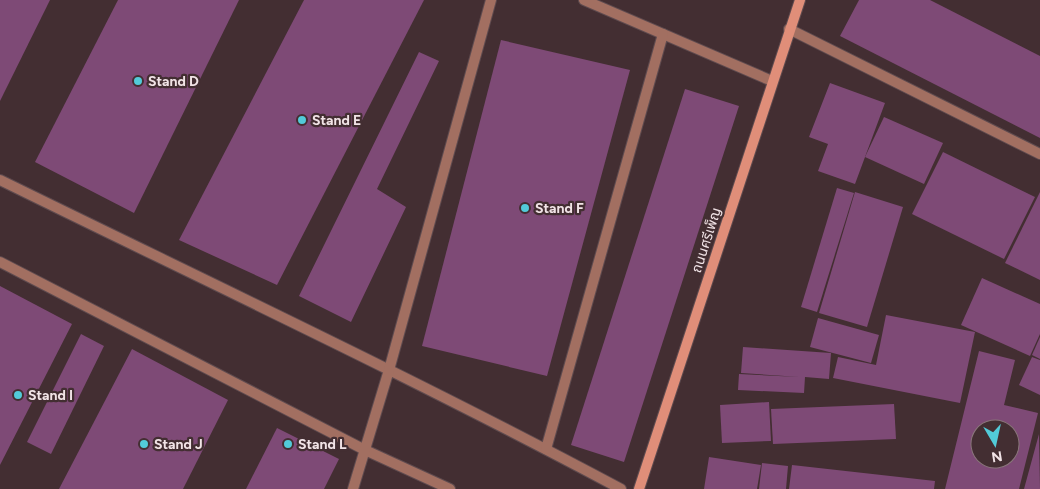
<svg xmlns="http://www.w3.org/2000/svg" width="1040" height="489" font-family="Figtree,'Noto Sans Thai',sans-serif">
  <rect width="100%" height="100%" fill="#432e32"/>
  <g fill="#7e4a76" fill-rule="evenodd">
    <polygon points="0,0 50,0 0,101"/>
    <polygon points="118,0 239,0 134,213 35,162"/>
    <polygon points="304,0 424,0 277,285 179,240"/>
    <polygon points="859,0 930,0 1040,56 1040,138 840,36"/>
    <polygon points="501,40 630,70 547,376 422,346"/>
    <polygon points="419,52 439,61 377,189 406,207 351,322 299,296"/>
    <polygon points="830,83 885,103 855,184 818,171 828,144 809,137"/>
    <polygon points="685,89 739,106 624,462 571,445"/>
    <polygon points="884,117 943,143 924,184 865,157"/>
    <polygon points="943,152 1035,197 1004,259 912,214"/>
    <polygon points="837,188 854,193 817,312 801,307"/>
    <polygon points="855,192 903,207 867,327 819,313"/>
    <polygon points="1040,192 1040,280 1005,263"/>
    <polygon points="982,278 1040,304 1040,334 1030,356 961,325"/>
    <polygon points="0,286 72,324 0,465"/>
    <polygon points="886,315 975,332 960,403 833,378 838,357 876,365"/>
    <polygon points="818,318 879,335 871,363 810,347"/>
    <polygon points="81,334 104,346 51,454 27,442"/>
    <polygon points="1040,337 1040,359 1032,355"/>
    <polygon points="743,347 831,353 829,379 805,377 804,393 738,390 739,374 800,377 741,373"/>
    <polygon points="132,349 228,400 183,489 59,489"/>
    <path d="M 979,351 L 1015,360 L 1004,405 L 1038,413 L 1019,489 L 945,489 ZM 980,429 L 1010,429 L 1010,459 L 980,459 Z"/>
    <polygon points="1032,357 1040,360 1040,395 1019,385"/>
    <polygon points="769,402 771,441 722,443 720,405"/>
    <polygon points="894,404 896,439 773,444 771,409"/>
    <polygon points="277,428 339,459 324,489 246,489"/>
    <polygon points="1039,434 1040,489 1024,489"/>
    <polygon points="709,457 761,465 757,489 704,489"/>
    <polygon points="762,463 788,466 786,489 759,489"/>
    <polygon points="792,465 935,481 934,489 789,489"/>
  </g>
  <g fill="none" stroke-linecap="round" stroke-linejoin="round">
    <defs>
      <g id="lane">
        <polyline points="584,0 772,81"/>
        <path d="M 0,180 C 208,282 417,380 621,489"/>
        <polyline points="0,262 365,450 450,489"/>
        <polyline points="546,449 663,34"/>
        <polyline points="353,489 389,370 491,0"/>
      </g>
      <polyline id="street" points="789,29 1040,154"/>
      <polyline id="secondary" points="639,489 800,0"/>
    </defs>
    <use href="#lane" stroke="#5f4b4f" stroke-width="12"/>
    <use href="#street" stroke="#5f4b4f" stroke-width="12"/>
    <use href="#secondary" stroke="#5f4b4f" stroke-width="12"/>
    <use href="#lane" stroke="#a26f61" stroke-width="10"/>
    <use href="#street" stroke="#a26f61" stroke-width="10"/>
    <use href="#secondary" stroke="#e08e79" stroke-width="10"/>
  </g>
  <g fill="#52cbd9" stroke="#432e32" stroke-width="2">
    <circle cx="138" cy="81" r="5"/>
    <circle cx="302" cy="120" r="5"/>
    <circle cx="525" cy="208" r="5"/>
    <circle cx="18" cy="395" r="5"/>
    <circle cx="144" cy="444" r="5"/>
    <circle cx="288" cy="444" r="5"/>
  </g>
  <g text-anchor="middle" stroke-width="4.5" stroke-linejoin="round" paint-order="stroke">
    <g font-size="14" font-weight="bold" fill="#f1e3e6" stroke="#432e32" text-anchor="start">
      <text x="148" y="86">Stand D</text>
      <text x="312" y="125">Stand E</text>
      <text x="535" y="213">Stand F</text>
      <text x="28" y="400">Stand I</text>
      <text x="154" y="449">Stand J</text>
      <text x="298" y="449">Stand L</text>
    </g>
    <g font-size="14" fill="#f1e3e6" stroke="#432e32">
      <text transform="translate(706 240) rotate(-72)" y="5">ถนนศรีเพ็ญ</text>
    </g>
  </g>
  <g transform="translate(995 444) rotate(171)"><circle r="24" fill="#432e32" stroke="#89767a"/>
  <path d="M0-4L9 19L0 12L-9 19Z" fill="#52cbd9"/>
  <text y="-8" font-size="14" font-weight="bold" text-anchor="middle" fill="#f1e3e6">N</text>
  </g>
</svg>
